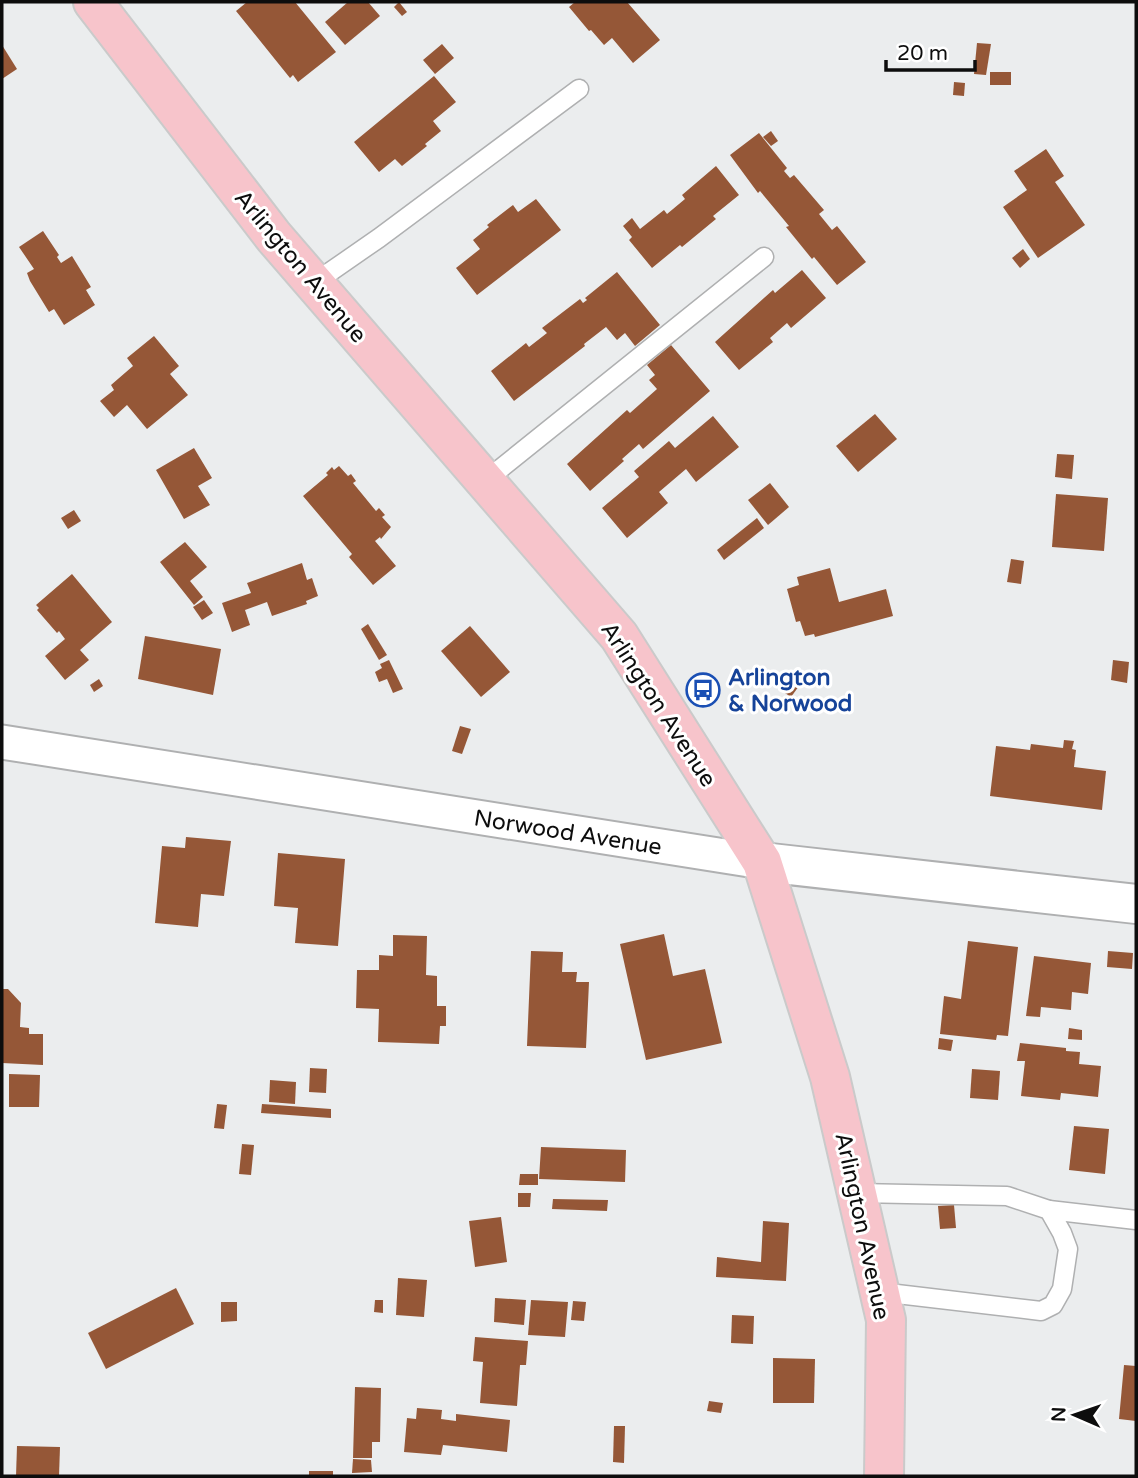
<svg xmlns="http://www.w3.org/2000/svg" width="1138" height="1478" font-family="'Varela Round',sans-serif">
  <rect width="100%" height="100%" fill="#ebedee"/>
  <g fill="#955737">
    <polygon points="247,2 295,2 336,52 298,82 293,75 290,78 236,11"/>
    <polygon points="348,2 368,2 380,16 345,45 325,22"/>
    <polygon points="399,2 407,12 402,16 394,7"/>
    <polygon points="575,2 627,2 660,40 633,63 612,38 604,45 591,30 589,31 569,7"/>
    <polygon points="977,43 991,44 986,75 974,74"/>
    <polygon points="442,44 454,58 435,74 423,60"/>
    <polygon points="2,45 17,69 2,79"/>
    <rect x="990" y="72" width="21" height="13"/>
    <polygon points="434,76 456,102 433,121 441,131 425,144 427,146 402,166 395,159 379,172 354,142"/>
    <polygon points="954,82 965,83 964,96 953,95"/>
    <polygon points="771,131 778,141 771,146 763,137"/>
    <polygon points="759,133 787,168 784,171 790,178 794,175 824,210 819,214 832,230 837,226 866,262 837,285 814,257 812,259 786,227 789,226 760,191 758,193 730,155"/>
    <polygon points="1046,149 1064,176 1055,182 1085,225 1038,258 1003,207 1027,190 1014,171"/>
    <polygon points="716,166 739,195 713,216 716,219 682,247 680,245 652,268 629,240 632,237 623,226 632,218 640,229 664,210 667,214 685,199 682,195"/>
    <polygon points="536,199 561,230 477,295 456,268 480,249 473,240 489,227 487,225 513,205 518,212"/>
    <polygon points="43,231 59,255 57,257 61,263 72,256 91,287 86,290 95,305 64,325 54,309 49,312 30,281 27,273 34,269 19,247"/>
    <polygon points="1023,249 1030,259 1020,268 1012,258"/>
    <polygon points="802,270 826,298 791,328 787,323 770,338 773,342 739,370 715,342 773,290 775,293"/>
    <polygon points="617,272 660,325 635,346 625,333 617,340 606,327 584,344 585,346 514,401 491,371 526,343 529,347 547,333 542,328 580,299 583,303 587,300 585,298"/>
    <polygon points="154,336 179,366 170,374 188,395 147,429 127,405 114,417 100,401 114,390 111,385 133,366 127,358"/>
    <polygon points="671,345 710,391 643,449 639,444 622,459 624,461 590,491 567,464 627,410 630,413 657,389 649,380 655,375 647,365"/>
    <polygon points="875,414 897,439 858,472 836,446"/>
    <polygon points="713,416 739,447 696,482 686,469 659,492 668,503 627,538 602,508 639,477 634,471 669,441 675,448"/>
    <polygon points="194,448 212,478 198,486 210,505 184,519 156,470"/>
    <polygon points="1057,454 1074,455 1072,479 1055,477"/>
    <polygon points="339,466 348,476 351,474 356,481 353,483 376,511 379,508 385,515 382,517 391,527 381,539 380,537 375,541 396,566 373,585 349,557 352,554 303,496 328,475 326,473 332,467 334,470"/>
    <polygon points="770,483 789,507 768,525 748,500"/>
    <polygon points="1056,494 1108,498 1104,551 1052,547"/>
    <polygon points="74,510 81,521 68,529 61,518"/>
    <polygon points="757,518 764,528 724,560 717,550"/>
    <polygon points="185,542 207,567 190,581 203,597 194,605 160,562"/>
    <polygon points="1011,559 1024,561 1021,584 1007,582"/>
    <polygon points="302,563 307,580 312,578 318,596 306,601 307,604 272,616 267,602 245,610 250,625 232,632 222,603 251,593 247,583"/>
    <polygon points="830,568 839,602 886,589 893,616 815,637 814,634 805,636 800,621 796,622 787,589 799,585 797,577"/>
    <polygon points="72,574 112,622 80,650 89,660 65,680 45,656 65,639 59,631 57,633 37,610 39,608 36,605"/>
    <polygon points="204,600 213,613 202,620 193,607"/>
    <polygon points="368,624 387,655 379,660 361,629"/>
    <polygon points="470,626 510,672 481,697 441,651"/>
    <polygon points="145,636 221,649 213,695 138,679"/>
    <polygon points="389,660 403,689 393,693 387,679 379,682 375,672 382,668 380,664"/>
    <polygon points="1113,660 1129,662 1127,683 1111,680"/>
    <polygon points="99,679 103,686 94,692 90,685"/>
    <polygon points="790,680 799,686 791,697 782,691"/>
    <polygon points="460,726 471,729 462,754 452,751"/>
    <polygon points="1064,740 1074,741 1072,749 1076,750 1074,767 1106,771 1102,810 990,796 996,746 1030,750 1031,744 1063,748"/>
    <polygon points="186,837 231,841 224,896 201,894 198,927 155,923 162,846 185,848"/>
    <polygon points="278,853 345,859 338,946 295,943 298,908 274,906"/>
    <polygon points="664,934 673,976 705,969 722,1043 646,1060 620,944"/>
    <polygon points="393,935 427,936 426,975 437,976 437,1006 446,1006 446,1026 440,1026 439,1044 378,1042 379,1009 356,1008 357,970 379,970 379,955 393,956"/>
    <polygon points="968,941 1018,947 1008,1036 997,1035 996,1040 940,1034 944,996 961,999"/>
    <polygon points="531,951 563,952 562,972 577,972 576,982 589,982 586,1048 527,1046"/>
    <polygon points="1108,951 1133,953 1132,969 1107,967"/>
    <polygon points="1034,956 1091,963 1088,994 1072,992 1071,1010 1041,1007 1040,1017 1026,1016"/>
    <polygon points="2,989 8,989 21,1003 20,1027 29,1028 29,1034 43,1034 43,1065 2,1063"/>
    <polygon points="1069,1028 1082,1030 1082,1040 1068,1039"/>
    <polygon points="939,1038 953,1040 951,1051 938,1049"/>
    <polygon points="1020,1043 1066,1048 1066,1051 1080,1052 1079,1064 1101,1066 1098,1097 1061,1093 1060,1100 1021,1096 1025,1061 1017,1061"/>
    <polygon points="310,1068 327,1069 326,1093 309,1092"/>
    <polygon points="972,1069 1000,1071 998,1100 970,1098"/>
    <polygon points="9,1074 40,1075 39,1107 9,1107"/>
    <polygon points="270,1080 296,1082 295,1104 269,1102"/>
    <polygon points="217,1104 227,1105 224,1129 214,1128"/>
    <polygon points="262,1104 331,1109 331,1118 261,1113"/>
    <polygon points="1074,1126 1109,1129 1105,1174 1069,1170"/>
    <polygon points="242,1144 254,1145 251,1175 239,1174"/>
    <polygon points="541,1147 626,1150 625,1182 539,1179"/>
    <polygon points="520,1174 538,1174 538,1185 519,1185"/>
    <polygon points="518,1193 531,1193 530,1207 518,1207"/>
    <polygon points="553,1199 608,1200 607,1211 552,1209"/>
    <polygon points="954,1205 956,1228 940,1229 938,1206"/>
    <polygon points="501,1217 507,1262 475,1267 469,1221"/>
    <polygon points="763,1221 789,1223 786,1281 716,1277 717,1257 761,1262"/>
    <polygon points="398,1278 427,1280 424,1317 396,1315"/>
    <polygon points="176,1288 194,1324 106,1369 88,1333"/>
    <polygon points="495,1298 526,1300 524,1325 494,1322"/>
    <polygon points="375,1300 383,1300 383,1313 374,1312"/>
    <polygon points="531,1300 568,1302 565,1337 528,1335"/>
    <polygon points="573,1301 586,1302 584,1321 571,1320"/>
    <polygon points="221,1302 237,1302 237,1321 221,1322"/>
    <polygon points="732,1315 754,1316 753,1344 731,1343"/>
    <polygon points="475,1337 528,1341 526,1365 520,1365 517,1406 480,1403 483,1362 473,1361"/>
    <polygon points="773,1358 815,1359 814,1403 773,1403"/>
    <polygon points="1124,1365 1136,1366 1136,1421 1119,1419"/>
    <polygon points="355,1387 381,1388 380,1442 372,1442 372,1458 353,1458"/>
    <polygon points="709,1401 723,1403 721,1413 707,1411"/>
    <polygon points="417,1408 442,1410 441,1419 456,1421 456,1414 510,1420 507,1452 443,1445 441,1455 404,1452 407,1418 416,1419"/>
    <polygon points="614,1426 625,1426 624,1463 613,1462"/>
    <polygon points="17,1446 60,1447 59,1476 16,1476"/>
    <polygon points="353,1459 371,1460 372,1472 352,1473"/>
    <rect x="309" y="1471" width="24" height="5"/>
  </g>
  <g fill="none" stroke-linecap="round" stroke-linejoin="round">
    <defs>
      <g id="service">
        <polyline points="314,283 379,238 579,89"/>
        <polyline points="485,481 764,257"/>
        <polyline points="857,1193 1007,1196 1049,1210 1062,1233 1068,1249 1062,1289 1053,1305 1041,1311 880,1292"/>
        <polyline points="1049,1210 1136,1220"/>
      </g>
      <polyline id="minor" points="2,742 762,862"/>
      <polyline id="tertiary" points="762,862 1136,904"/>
      <polyline id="primary" points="93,2 274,237 619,636 762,862 830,1077 886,1320 884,1476"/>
    </defs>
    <use href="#service" stroke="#afb0b1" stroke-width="21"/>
    <use href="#minor" stroke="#afb0b1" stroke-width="37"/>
    <use href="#tertiary" stroke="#afb0b1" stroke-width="42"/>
    <use href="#primary" stroke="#cacaca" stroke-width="42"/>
    <use href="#service" stroke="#fff" stroke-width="18"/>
    <use href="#minor" stroke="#fff" stroke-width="33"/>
    <use href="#tertiary" stroke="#fff" stroke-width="38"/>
    <use href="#primary" stroke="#f7c4cb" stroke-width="38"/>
  </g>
  <defs>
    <symbol id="bus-ring" viewBox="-11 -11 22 22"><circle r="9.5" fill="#fff" stroke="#1a4fb4" stroke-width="1.5"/><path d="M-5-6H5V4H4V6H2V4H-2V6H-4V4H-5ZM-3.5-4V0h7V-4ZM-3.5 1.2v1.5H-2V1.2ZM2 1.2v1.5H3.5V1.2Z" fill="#1a4fb4"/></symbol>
  </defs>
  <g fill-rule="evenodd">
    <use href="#bus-ring" x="684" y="671" width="38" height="38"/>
  </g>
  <g text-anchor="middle" stroke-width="6" stroke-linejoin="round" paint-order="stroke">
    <g font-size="23" fill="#0d0d0d" stroke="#fff">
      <text transform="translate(301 266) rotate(50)" y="8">Arlington Avenue</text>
      <text transform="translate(659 704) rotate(57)" y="8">Arlington Avenue</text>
      <text transform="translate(568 832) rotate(9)" y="8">Norwood Avenue</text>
      <text transform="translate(863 1226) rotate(78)" y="8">Arlington Avenue</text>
    </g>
    <g font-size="23" font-weight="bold" fill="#164399" stroke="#fff" text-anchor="start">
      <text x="728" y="685">Arlington<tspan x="728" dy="26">&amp; Norwood</tspan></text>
    </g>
  </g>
  <rect width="1138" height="1478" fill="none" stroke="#0d0d0d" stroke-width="7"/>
  <g transform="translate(1075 1415) rotate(272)" stroke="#ffffff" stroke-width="5" paint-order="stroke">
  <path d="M0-5L12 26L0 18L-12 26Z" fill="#0d0d0d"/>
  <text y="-10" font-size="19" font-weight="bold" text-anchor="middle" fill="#0d0d0d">N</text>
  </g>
  <path d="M886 60v10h89v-10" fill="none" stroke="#0d0d0d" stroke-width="3.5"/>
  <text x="897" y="60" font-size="21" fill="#0d0d0d" stroke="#ffffff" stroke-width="5" paint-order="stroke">20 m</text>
</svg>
